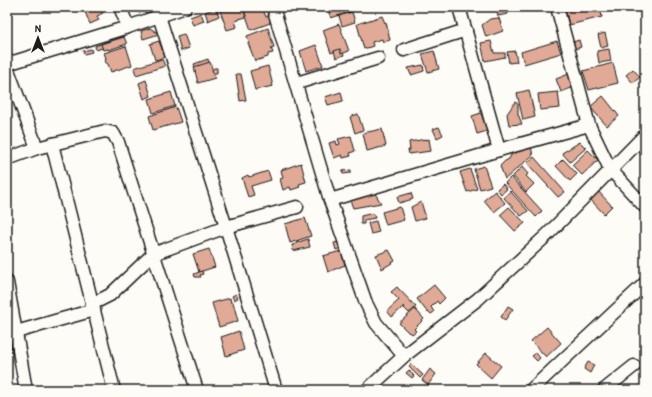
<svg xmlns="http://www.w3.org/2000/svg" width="652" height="397" font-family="'Patrick Hand',sans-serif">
  <rect width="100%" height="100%" fill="#fdfcf7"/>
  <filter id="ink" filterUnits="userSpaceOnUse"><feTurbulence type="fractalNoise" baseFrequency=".025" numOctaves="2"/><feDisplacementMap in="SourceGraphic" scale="8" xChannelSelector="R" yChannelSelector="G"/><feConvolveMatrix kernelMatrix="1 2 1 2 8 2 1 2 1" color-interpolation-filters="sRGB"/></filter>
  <g filter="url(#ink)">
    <g fill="#e0aa96" stroke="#1c1c1c">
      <polygon points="83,7 101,7 103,13 97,16 99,20 90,24"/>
      <polygon points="136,7 154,7 139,13"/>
      <polygon points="221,7 242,7 246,17 239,19 239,20 235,21 237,27 227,30 219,8"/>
      <polygon points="249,7 262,7 266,17 268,16 270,18 270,23 251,30 244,10 249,9"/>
      <polygon points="327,7 351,7 352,11 331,18"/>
      <polygon points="496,7 507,7 508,14 498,16"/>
      <polygon points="568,7 600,7 602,17 569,25 565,8"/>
      <polygon points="216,8 219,16 208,21 205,12"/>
      <polygon points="352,12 355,22 342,26 339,16"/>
      <polygon points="201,13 204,21 193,25 190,17"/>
      <polygon points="382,16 385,23 386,22 390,40 383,42 382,39 372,42 373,46 364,49 357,24"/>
      <polygon points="499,18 503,31 486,37 482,25 490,19"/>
      <polygon points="339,24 349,51 341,54 340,49 331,53 323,30"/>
      <polygon points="150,28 159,34 143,39 141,31"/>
      <polygon points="268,28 274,47 271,48 273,53 268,54 268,57 255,61 248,43 249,43 247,36"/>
      <polygon points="605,33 608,46 601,48 598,35"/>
      <polygon points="184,34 189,48 181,51 177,36"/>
      <polygon points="124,36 124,37 101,44 103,48 96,50 95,46"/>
      <polygon points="124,37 127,44 108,50 108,49 103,50 101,44"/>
      <polygon points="579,40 581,47 574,49 573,42"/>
      <polygon points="159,41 165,57 155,60 150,44"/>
      <polygon points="491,41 494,53 505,53 505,57 485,61 481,43"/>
      <polygon points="557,41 561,53 524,64 521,52"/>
      <polygon points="316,45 323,66 306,71 300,51"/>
      <polygon points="126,46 132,65 111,72 108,64 105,62 106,58 104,53"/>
      <polygon points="91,49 92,52 84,54 83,51"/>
      <polygon points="340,49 341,54 343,53 344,55 336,58 334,51"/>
      <polygon points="609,49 611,61 599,63 597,51"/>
      <polygon points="434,51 439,69 428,72 422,54"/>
      <polygon points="515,51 517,62 509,63 507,52"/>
      <polygon points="162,59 165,66 136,75 134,68"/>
      <polygon points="208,59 209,63 195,67 194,64"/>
      <polygon points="210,62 215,78 198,83 194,67"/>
      <polygon points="613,63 618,83 589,90 583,71"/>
      <polygon points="423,65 424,71 411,75 408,68"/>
      <polygon points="268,66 273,86 255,90 250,71"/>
      <polygon points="214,68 217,68 217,73 213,73 212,70"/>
      <polygon points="633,69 640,77 633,83 626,75"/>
      <polygon points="236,74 241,74 246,100 240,101"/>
      <polygon points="569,74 574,87 561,92 556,79"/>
      <polygon points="146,80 151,96 144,99 139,83"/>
      <polygon points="529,90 535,117 523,120 517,93"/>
      <polygon points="171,92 175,106 153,113 149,99"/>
      <polygon points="341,92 343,101 328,105 325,97"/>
      <polygon points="558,92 560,108 540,110 538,94"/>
      <polygon points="603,96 619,116 607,126 590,107"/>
      <polygon points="515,102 518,104 518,114 522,124 509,125 507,114"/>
      <polygon points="176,107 181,122 153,130 149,116"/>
      <polygon points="481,113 487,131 477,134 472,116"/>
      <polygon points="358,114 363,130 355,133 350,117"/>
      <polygon points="439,127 443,135 437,138 433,129"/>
      <polygon points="382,129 386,146 367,151 363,133"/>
      <polygon points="351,136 355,151 350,153 351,156 343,158 342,155 334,158 329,143 336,141 337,145 340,144 338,139"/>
      <polygon points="426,139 426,140 429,139 431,151 409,154 408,150 410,150 409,142"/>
      <polygon points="580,142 586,148 570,162 562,153"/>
      <polygon points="531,147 533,155 505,179 500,166 505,161 509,159 511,155 522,148"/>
      <polygon points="645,147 645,159 639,151"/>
      <polygon points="588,150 598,160 582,175 572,165"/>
      <polygon points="534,157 565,192 558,197 527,163"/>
      <polygon points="563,159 577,174 570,181 556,166"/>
      <polygon points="301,163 306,182 299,184 300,187 291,190 290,187 283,190 280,179 283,178 281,170"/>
      <polygon points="484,166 491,186 480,189 474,169"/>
      <polygon points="522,167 528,174 526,176 534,184 526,192 513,176"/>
      <polygon points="470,169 477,189 467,192 460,172"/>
      <polygon points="351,170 351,173 343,174 342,171"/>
      <polygon points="268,171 271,180 251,186 254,195 248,197 242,178 248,175 249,177"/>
      <polygon points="511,177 542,211 536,217 505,183"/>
      <polygon points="503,184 507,189 501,194 497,189"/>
      <polygon points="596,189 612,206 604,214 588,197"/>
      <polygon points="495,191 505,203 494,212 484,200"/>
      <polygon points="510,191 528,211 521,216 504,198"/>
      <polygon points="374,192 381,203 353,208 350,200"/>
      <polygon points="411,193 413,199 399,203 397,197"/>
      <polygon points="421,202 426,218 415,221 411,207"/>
      <polygon points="400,207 404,220 386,225 382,212"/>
      <polygon points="509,207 525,223 515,231 500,215"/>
      <polygon points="373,213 375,218 364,220 364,224 361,224 361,216"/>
      <polygon points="305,218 311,236 290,243 285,224"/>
      <polygon points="376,221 379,232 371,234 368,223"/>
      <polygon points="308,239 310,247 293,251 292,245 296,244 296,243"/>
      <polygon points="339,242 341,248 336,250 334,243"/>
      <polygon points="209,249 215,267 199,272 193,254"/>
      <polygon points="389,250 395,261 382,269 376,255"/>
      <polygon points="341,251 345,265 328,272 323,256"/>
      <polygon points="202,271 203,274 200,275 201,277 195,277 194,274"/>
      <polygon points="434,285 445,298 439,304 437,301 431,307 434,312 431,314 429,312 428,313 417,299"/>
      <polygon points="397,287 416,307 409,313 404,308 405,307 404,306 392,317 387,311 399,300 391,292"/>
      <polygon points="236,294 238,298 234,300 232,296"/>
      <polygon points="230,298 231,303 233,302 238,321 219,327 212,303"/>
      <polygon points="508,306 513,309 505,320 501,317"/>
      <polygon points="415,309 424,319 414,329 416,331 412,334 410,332 409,333 399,323"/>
      <polygon points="547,327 561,343 546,357 531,341"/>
      <polygon points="239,331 244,350 226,356 221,337"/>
      <polygon points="486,353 501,366 491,378 476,364"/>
      <polygon points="536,353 540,358 537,361 532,356"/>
      <polygon points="588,362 594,365 590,373 584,369"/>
      <polygon points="411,364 423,375 420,378 409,367"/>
      <polygon points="430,369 436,374 428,385 422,380"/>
      <polygon points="409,370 414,376 412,378 406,373"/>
    </g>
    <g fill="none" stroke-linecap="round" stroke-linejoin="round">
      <defs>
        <g id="minor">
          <polyline points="120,7 128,27"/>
          <polyline points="273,7 330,200 366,303 376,323 404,356"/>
          <polyline points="459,7 499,150"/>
          <polyline points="557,7 589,125 610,169 645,207"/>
          <polyline points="159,16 226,227 276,390"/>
          <polyline points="404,50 466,30"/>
          <polyline points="7,64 128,27 185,7"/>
          <polyline points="7,67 37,148"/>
          <polyline points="297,83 378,58"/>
          <polyline points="52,144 114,390"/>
          <polyline points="7,159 37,148 105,131 113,133 118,142 197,390"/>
          <polyline points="330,200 499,150 589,125"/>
          <polyline points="7,282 26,390"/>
          <polyline points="92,304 110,295 153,254 226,227 297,207"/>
          <polyline points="16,332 94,310"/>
          <polyline points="367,390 404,356 478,299 547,235 645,135"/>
          <polyline points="531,390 639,289 645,283"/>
          <polyline points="604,390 634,366"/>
        </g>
      </defs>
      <use href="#minor" stroke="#1c1c1c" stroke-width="15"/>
      <use href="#minor" stroke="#fdfcf7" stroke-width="12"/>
    </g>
  </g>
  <rect width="652" height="397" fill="none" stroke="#fdfcf7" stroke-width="24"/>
  <rect x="12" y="12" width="628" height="373" fill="none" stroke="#1c1c1c" stroke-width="1.5" filter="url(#ink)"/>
  <g transform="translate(38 38)" stroke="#fdfcf7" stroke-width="3" paint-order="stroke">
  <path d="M0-3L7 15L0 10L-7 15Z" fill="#1c1c1c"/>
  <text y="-6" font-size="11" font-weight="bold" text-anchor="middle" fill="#1c1c1c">N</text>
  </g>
</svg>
